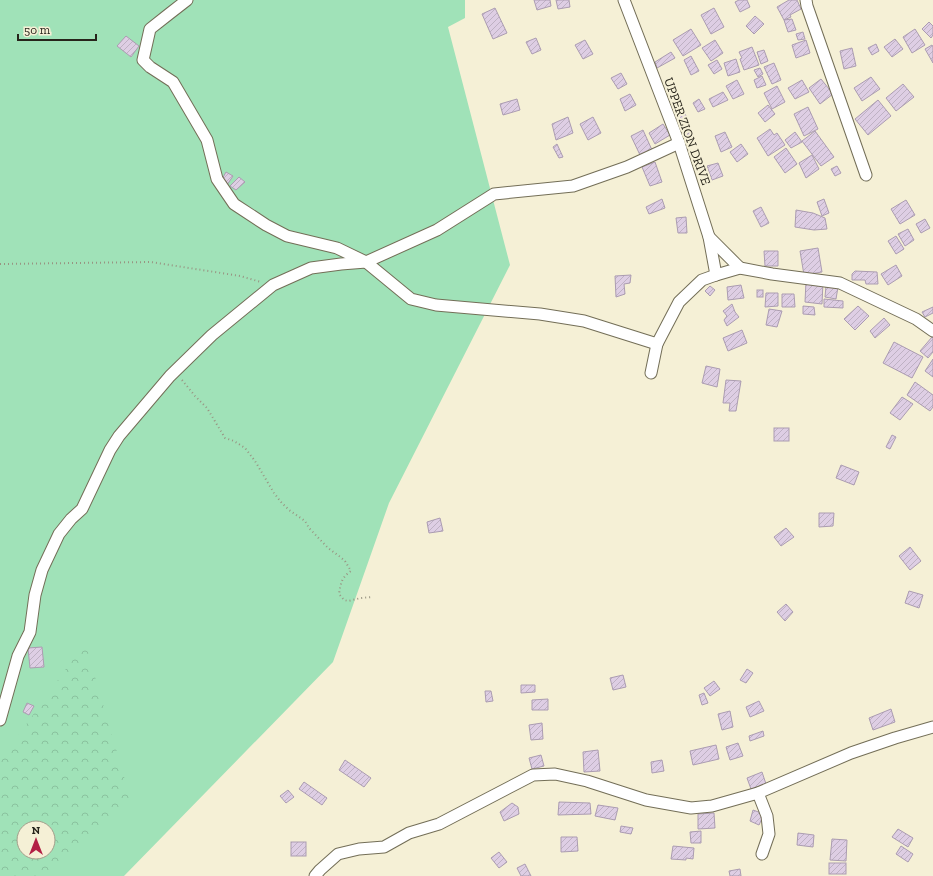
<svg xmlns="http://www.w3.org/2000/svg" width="933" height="876" font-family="'Zilla Slab',serif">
  <defs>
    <pattern id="forest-crowns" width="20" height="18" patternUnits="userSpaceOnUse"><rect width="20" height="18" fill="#a0e2b8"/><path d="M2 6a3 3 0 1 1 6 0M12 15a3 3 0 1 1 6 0" fill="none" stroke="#8ac29e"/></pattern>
    <pattern id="building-hatch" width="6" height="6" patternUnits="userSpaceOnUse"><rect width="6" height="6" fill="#decee4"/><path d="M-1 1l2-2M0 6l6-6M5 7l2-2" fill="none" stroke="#beb1c3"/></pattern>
  </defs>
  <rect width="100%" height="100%" fill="#f5f0d6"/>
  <path fill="#a0e2b8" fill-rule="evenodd" d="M 0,0 L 465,0 L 465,18 L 448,27 L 510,265 L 389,503 L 333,662 L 124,876 L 0,876 ZM 24,828 L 48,828 L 48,852 L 24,852 Z"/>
  <path fill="url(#forest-crowns)" fill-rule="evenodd" d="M 85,642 L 130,797 L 47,876 L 0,876 L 0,761 ZM 24,828 L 48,828 L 48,852 L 24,852 Z"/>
  <g fill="url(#building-hatch)" stroke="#ab9cb1">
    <polygon points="534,0 550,0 551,6 537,10"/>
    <polygon points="556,0 569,0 570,7 558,9"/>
    <polygon points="739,0 747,0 750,7 740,12 735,2"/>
    <polygon points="789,0 797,0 801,9 790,15 791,17 784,20 777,7"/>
    <polygon points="495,8 507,33 493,39 482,14"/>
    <polygon points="714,8 724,27 711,34 701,15"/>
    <polygon points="755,16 764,24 754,34 746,26"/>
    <polygon points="792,19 796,30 788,32 784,20"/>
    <polygon points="929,22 933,26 933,35 931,38 922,29"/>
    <polygon points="691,29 701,45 683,56 673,40"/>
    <polygon points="915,29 925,45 912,53 903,37"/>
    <polygon points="803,32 805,39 798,40 796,34"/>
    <polygon points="126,36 139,46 131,57 117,46"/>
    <polygon points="536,38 541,50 532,54 526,42"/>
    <polygon points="895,39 903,49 892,57 884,47"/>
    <polygon points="585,40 593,54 583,59 575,45"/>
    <polygon points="715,40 723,53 711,61 702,48"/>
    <polygon points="806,40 810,53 796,58 792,45"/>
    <polygon points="876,44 879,51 872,55 868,48"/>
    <polygon points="932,45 933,47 933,63 925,49"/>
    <polygon points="752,47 759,65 744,70 740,59 742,58 739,52"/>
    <polygon points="852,48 856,66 844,69 840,51"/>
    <polygon points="764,50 768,61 761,64 757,52"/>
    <polygon points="671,52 675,58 657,68 655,62"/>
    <polygon points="691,56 699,71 691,75 684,60"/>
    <polygon points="736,59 740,72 728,76 724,63"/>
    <polygon points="717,60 722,69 714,74 708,65"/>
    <polygon points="774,63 781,80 772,84 764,67"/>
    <polygon points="760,68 763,74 758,77 754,70"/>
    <polygon points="621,73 627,84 618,89 611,78"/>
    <polygon points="762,76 766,85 757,88 754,80"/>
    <polygon points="871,77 880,89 862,101 854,88"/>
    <polygon points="821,79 833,94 820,104 809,88"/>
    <polygon points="737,80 744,94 733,99 726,86"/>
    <polygon points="802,80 809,92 795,99 788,88"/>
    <polygon points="903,84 914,97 896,111 886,98"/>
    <polygon points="777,86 785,102 772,109 764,93"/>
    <polygon points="723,92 728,100 713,107 709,99"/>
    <polygon points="630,94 636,105 625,111 620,99"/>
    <polygon points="517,99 520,110 503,115 500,104"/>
    <polygon points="699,99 705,109 698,112 693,103"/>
    <polygon points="878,100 891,116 868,135 855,119"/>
    <polygon points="768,105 775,114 765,122 758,113"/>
    <polygon points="808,107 818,129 804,136 794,114"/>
    <polygon points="682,109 688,119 679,125 673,115"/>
    <polygon points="568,117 573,133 556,140 552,124"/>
    <polygon points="593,117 601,133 588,140 580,124"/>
    <polygon points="663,124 670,135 655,144 649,133"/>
    <polygon points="770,129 774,135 777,133 785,145 768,156 757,138"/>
    <polygon points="643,130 652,150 640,155 631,136"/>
    <polygon points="815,131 834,157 821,166 802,141"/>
    <polygon points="690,132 695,140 690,143 685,136"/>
    <polygon points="725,132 732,147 721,152 715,136"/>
    <polygon points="795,132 802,142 791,148 785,140"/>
    <polygon points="557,144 563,157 559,158 553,147"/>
    <polygon points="741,144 748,154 737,162 730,152"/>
    <polygon points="786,148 797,164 785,173 774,157"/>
    <polygon points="812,155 819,169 806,178 799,163"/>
    <polygon points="655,162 662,182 650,186 642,167"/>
    <polygon points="718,163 723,176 712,180 707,166"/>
    <polygon points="837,166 841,173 835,176 831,169"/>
    <polygon points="226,172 233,176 227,185 221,181"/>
    <polygon points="239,177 245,182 236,190 230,186"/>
    <polygon points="662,199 665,208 649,214 646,207"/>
    <polygon points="824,199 829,213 822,216 817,202"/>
    <polygon points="906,200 915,215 900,224 891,209"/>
    <polygon points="761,207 769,223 761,227 753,211"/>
    <polygon points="796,210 813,213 825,218 827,229 814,230 795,227"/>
    <polygon points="686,217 687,233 678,233 676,218"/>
    <polygon points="925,219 930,228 921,233 916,224"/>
    <polygon points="908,229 914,240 905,246 898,234"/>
    <polygon points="896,236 904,249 896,254 888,241"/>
    <polygon points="818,248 822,272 804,275 800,251"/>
    <polygon points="764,251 778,251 778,266 765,266"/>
    <polygon points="896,265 902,276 888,285 881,274"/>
    <polygon points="855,271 877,272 878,284 866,284 865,280 852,280 852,274"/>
    <polygon points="631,275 630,283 624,284 625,294 616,297 615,276"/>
    <polygon points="806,281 823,282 822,304 805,302"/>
    <polygon points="741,285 744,298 728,300 727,287"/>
    <polygon points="710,286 715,290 710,296 705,291"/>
    <polygon points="826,286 838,287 836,299 825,297"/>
    <rect x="757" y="290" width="6" height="7"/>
    <polygon points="766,293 778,293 778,306 765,307"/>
    <polygon points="782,294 794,294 795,307 782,307"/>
    <polygon points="824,299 843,301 843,308 824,307"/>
    <polygon points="732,304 735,312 739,317 727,326 724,320 727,316 723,311"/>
    <polygon points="803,306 814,307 815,315 803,314"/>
    <polygon points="858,306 869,316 855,330 844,319"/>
    <polygon points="933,307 933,313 925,317 922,312"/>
    <polygon points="769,309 782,311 777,327 766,325"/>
    <polygon points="884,318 890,325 875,338 870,331"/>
    <polygon points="742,330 747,343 728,351 723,338"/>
    <polygon points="932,337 933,338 933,352 928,358 920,351"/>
    <polygon points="894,342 923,357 912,378 883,363"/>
    <polygon points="933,359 933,377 925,371"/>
    <polygon points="706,366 720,369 717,387 702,383"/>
    <polygon points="726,380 741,381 736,411 729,411 730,403 723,403"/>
    <polygon points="915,382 933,395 933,407 930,411 907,395"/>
    <polygon points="902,397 913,404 900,420 890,413"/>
    <rect x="774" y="428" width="15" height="13"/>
    <polygon points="892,435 896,437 890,449 886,447"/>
    <polygon points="841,465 859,472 854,485 836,478"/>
    <polygon points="819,513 834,513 833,526 819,527"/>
    <polygon points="440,518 443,531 429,533 427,522"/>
    <polygon points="786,528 794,537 781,546 774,537"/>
    <polygon points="910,547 921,561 910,570 899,556"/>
    <polygon points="909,591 923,595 919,608 905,603"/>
    <polygon points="786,604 793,612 785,621 777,612"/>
    <polygon points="42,647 44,667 30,668 28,648"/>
    <polygon points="747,669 753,673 746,683 740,680"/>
    <polygon points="623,675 626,687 613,690 610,678"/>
    <polygon points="714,681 720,689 710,696 704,688"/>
    <polygon points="521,685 535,685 535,692 521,693"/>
    <polygon points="485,691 491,691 493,701 486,702"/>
    <polygon points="704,693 708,703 702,705 699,695"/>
    <polygon points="548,699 548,710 532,710 532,700"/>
    <polygon points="759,701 764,711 750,717 746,707"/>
    <polygon points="27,703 34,706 29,715 23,712"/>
    <polygon points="891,709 895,722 873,730 869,718"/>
    <polygon points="730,711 733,727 722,730 718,714"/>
    <polygon points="542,723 543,739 531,740 529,725"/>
    <polygon points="763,731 764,736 750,741 749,736"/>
    <polygon points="738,743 743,756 730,760 726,747"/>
    <polygon points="716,745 719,759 693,765 690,751"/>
    <polygon points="598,750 600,771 584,772 583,752"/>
    <polygon points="541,755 544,766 532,769 529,758"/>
    <polygon points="345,760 371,778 364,787 339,770"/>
    <polygon points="662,760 664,771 652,773 651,762"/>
    <polygon points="762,772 766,784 751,789 747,778"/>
    <polygon points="304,782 327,798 322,805 299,789"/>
    <polygon points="288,790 294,797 286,803 280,796"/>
    <polygon points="559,802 590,803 591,814 558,815"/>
    <polygon points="512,803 518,807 519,814 504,821 500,812"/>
    <polygon points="598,805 618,808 615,820 595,816"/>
    <polygon points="753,810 764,814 759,825 750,821"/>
    <polygon points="714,813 715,828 698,829 698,814"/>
    <polygon points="621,826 633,828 631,834 620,832"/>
    <polygon points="898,829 913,838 908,847 892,837"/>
    <polygon points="701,831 701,843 691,843 690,832"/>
    <polygon points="798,833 814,835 813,847 797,845"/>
    <polygon points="561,837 577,837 578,851 561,852"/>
    <polygon points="832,839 847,840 846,861 830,860"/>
    <rect x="291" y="842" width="15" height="14"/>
    <polygon points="673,846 694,848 693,859 686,858 686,860 671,859"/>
    <polygon points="901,846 913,854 908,862 896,854"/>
    <polygon points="499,852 507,862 499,868 491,858"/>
    <rect x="829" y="863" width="17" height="11"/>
    <polygon points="525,864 531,876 521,876 517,868"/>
    <polygon points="740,869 741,876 730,876 729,871"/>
  </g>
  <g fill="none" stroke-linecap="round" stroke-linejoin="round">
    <defs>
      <g id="minor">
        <polyline points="187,0 169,14 150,29 143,60 150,67 173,82 207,140 217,179 234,204 266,225 287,236 337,248 366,262 411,299 436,305 540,314 584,321 657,344"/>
        <polyline points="624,0 679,143 709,237 716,275"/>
        <polyline points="806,0 807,6 866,175"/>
        <polyline points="709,237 740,268"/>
        <polyline points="651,373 657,344 679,302 702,280 716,275 740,268 772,274 840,283 916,319 933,331"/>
        <polyline points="0,720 18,656 30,632 35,595 42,570 59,534 71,519 82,509 110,450 119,436 170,376 212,335 273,285 311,268 341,264 366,262 437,230 494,194 573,186 627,167 679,143"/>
        <polyline points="758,793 767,816 769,834 762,854"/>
        <polyline points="315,876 320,870 338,854 359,849 384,847 409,833 439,824 533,775 555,774 587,781 646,800 691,808 712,806 758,793 851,753 895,738 933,727"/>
      </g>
    </defs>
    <use href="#minor" stroke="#736e57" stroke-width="13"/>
    <g stroke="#989482" stroke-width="2" stroke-dasharray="1 3" stroke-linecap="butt">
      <polyline points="0,264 151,262 240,276 261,282"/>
      <path d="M 182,380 L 195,396 L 207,408 L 225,438 L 234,441 L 245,448 L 255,461 L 274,493 L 281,502 L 289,510 L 305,521 L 309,528 L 328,548 L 339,556 L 345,561 L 351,571 C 341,578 341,583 339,594 L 344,600 L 348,601 L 361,598 L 372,597"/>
    </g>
    <use href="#minor" stroke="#fff" stroke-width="11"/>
  </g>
  <g text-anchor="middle" stroke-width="4" stroke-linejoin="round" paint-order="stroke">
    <g font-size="13" fill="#27241b" stroke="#f5f0d6">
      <text transform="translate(688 131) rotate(70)" y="5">UPPER ZION DRIVE</text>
    </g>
  </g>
  <g transform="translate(36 840)"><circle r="19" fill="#f5f0d6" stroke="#a39e8b"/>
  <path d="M0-3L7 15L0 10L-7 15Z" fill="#b32045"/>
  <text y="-6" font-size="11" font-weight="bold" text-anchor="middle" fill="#27241b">N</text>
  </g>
  <path d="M18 34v6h78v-6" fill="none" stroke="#27241b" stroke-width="2"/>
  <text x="24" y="34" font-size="12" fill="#27241b" stroke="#f5f0d6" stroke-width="3" paint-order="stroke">50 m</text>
</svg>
